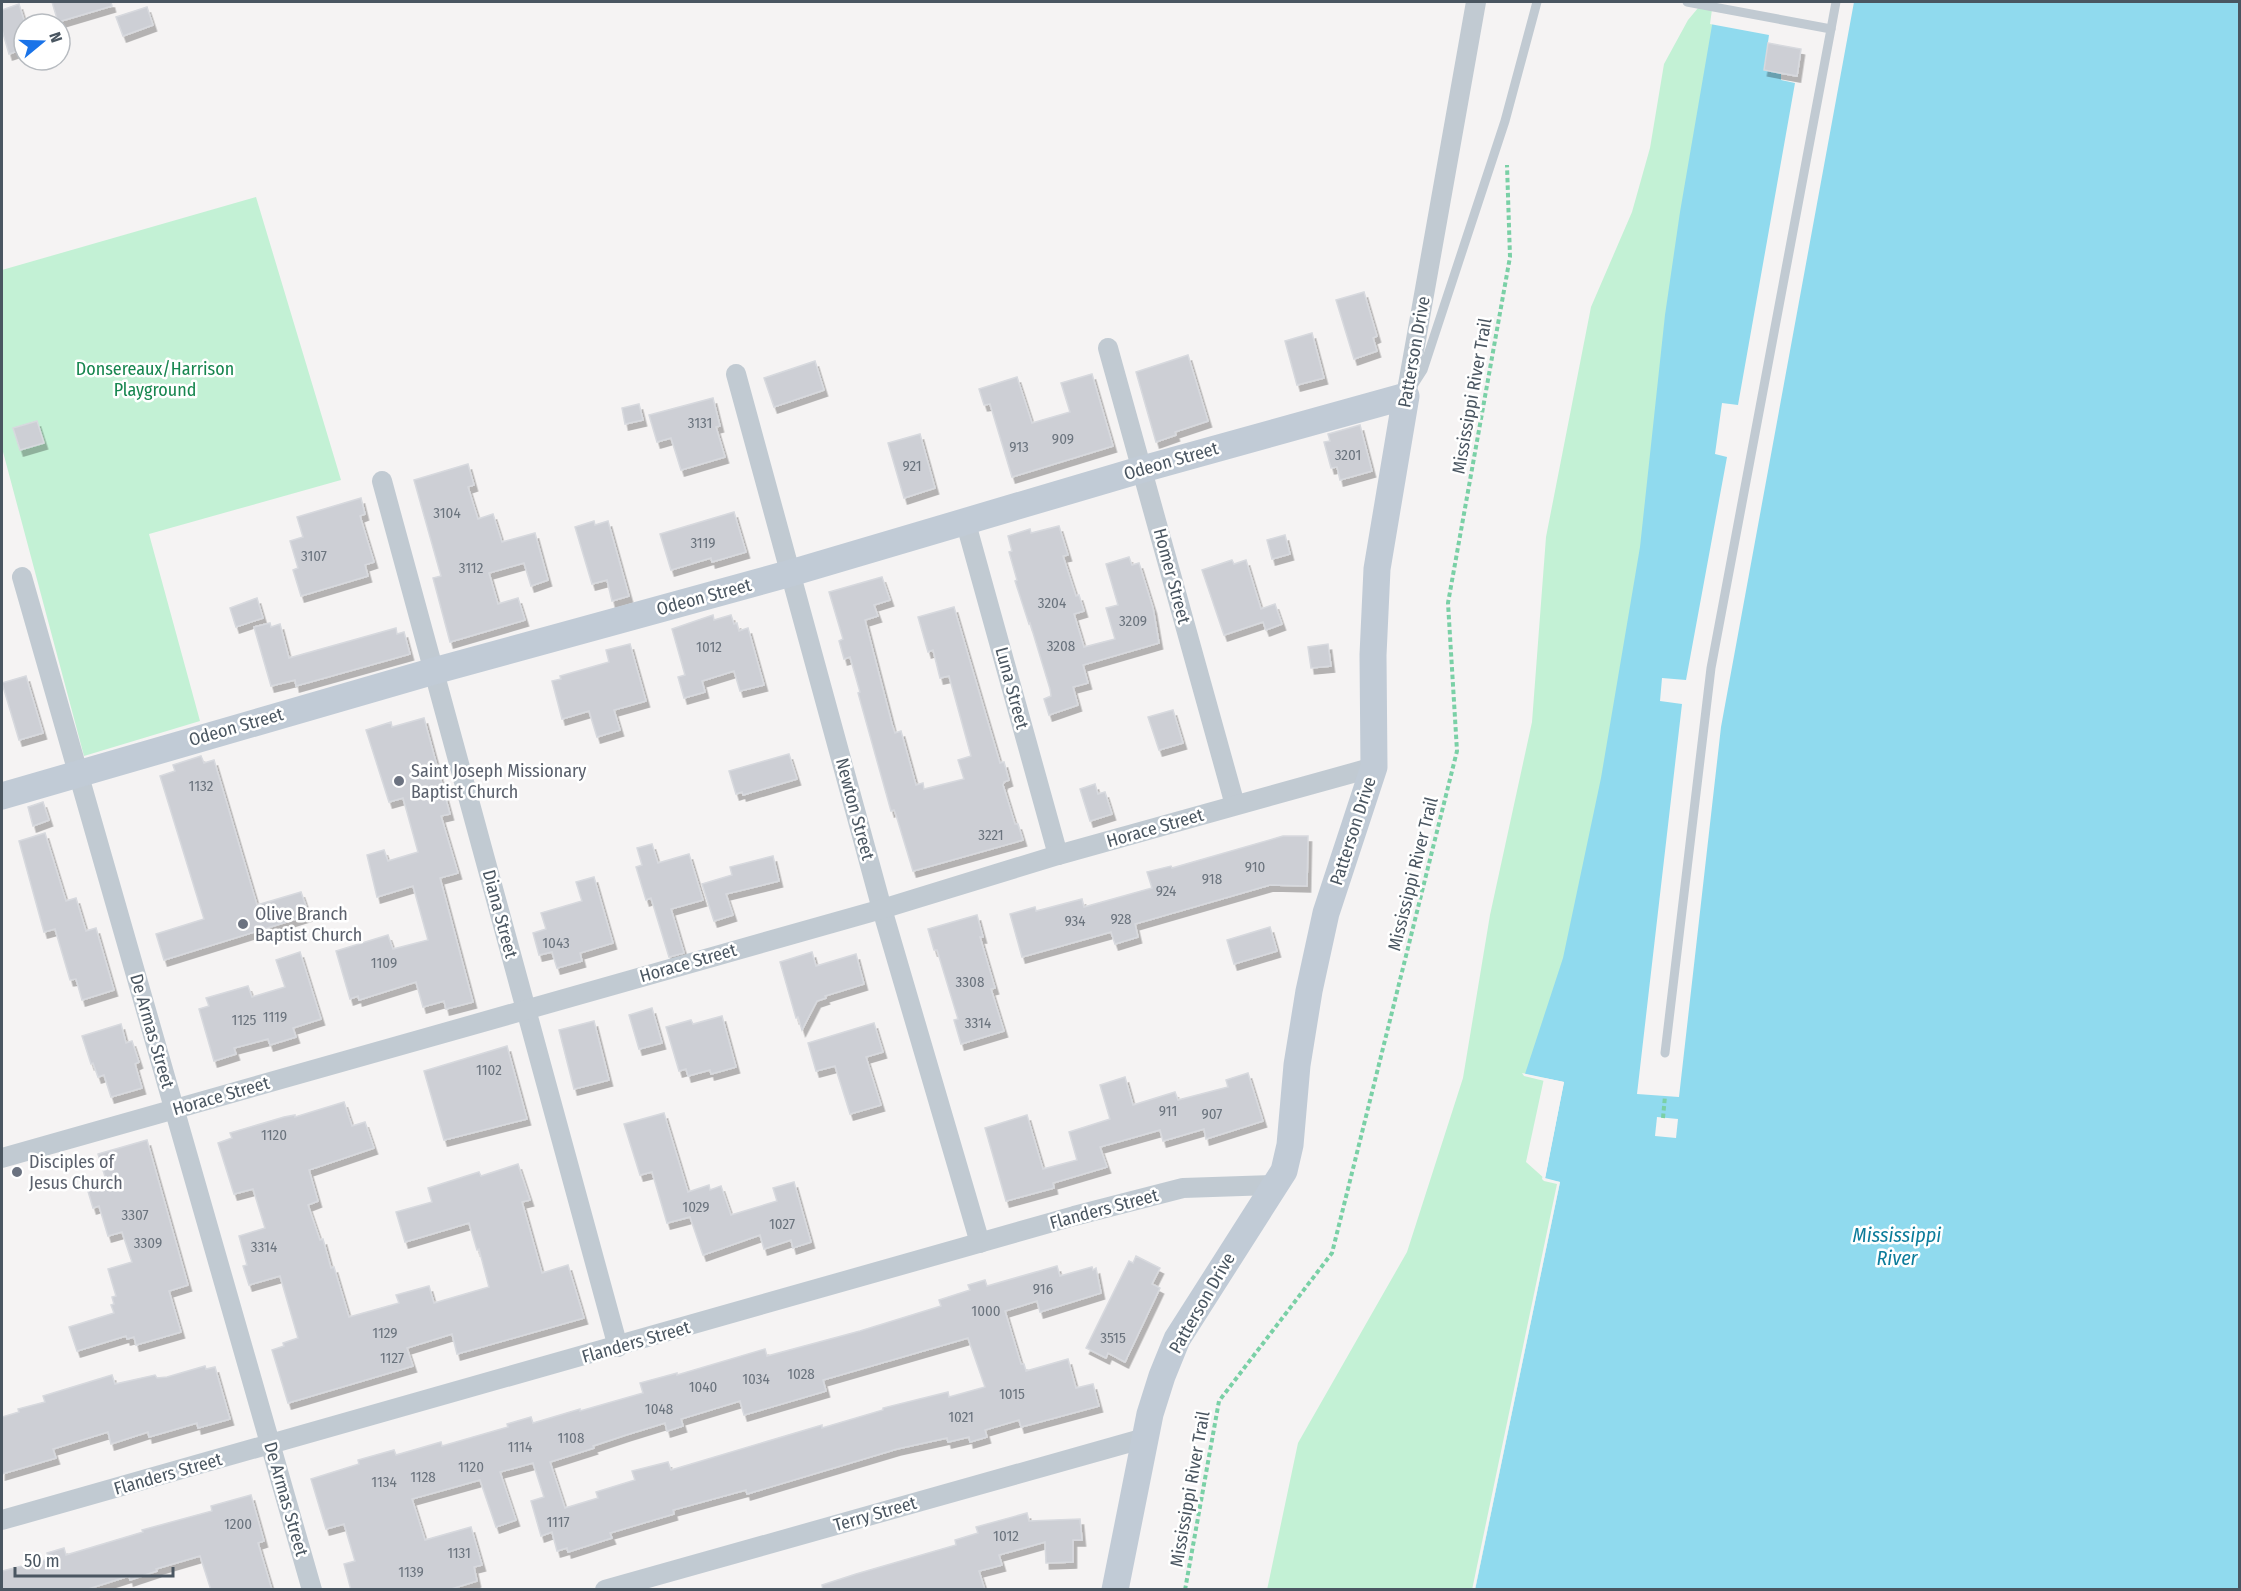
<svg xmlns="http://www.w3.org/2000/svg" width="2241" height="1591" font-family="'Fira Sans Condensed',sans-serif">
  <defs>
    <filter id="shadow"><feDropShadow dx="3.5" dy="6" stdDeviation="0" flood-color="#0004"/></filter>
  </defs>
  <rect width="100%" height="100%" fill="#f5f3f3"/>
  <g fill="#c3f1d5">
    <polygon points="1703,2 1750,2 1568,967 1526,1162 1545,1179 1560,1182 1475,1589 1267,1590 1298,1443 1407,1252 1463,1078 1490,915 1532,722 1546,537 1591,307 1632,212 1650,148 1664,64 1688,20"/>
    <polygon points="256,197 341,480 149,534 200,721 84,756 2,448 2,270"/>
  </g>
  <polygon fill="#90daee" points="1716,2 2239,2 2239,1589 1475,1590 1560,1182 1545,1179 1564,1082 1525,1074 1563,958 1601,778 1640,547 1665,315 1680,212"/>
  <g fill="#f5f3f3">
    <polygon points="1713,2 1782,3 1784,2 1854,2 1721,727 1679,1097 1637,1094 1682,704 1660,701 1662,678 1686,680 1727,457 1715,454 1722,403 1738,405 1795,83 1781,80 1781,74 1764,70 1769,35 1710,24"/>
    <polygon points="1522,1073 1564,1082 1545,1178 1560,1182 1475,1589 1472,1590 1557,1184 1544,1181 1542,1179 1561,1085 1524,1076"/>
    <polygon points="1657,1117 1678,1119 1676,1138 1655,1136"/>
  </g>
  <g fill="#cdcfd5" stroke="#d7d9de" stroke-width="1.5" fill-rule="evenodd" filter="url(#shadow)">
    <polygon points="52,2 111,2 112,6 58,22"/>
    <polygon points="19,4 24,20 24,49 9,54 2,30 2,10"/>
    <polygon points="147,7 153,25 123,36 116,17"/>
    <polygon points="1768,43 1801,49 1797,76 1764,70"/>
    <polygon points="1364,292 1377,336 1373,338 1377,351 1354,359 1336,300"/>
    <polygon points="1312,333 1324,378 1297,385 1285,341"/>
    <polygon points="1188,355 1208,421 1175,432 1176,435 1156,442 1136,372"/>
    <polygon points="815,361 824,390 774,407 764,378"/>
    <polygon points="1092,374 1113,446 1012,477 990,404 984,405 979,389 1017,377 1032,423 1070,412 1061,383"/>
    <polygon points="713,398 720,426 716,427 725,457 681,470 671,438 657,442 649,415"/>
    <polygon points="639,404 643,420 625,424 622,408"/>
    <polygon points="37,421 44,443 20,450 13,428"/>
    <polygon points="1360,425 1372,471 1340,480 1337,467 1331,468 1324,442 1330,441 1328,434"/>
    <polygon points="920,434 935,488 904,498 888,443"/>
    <polygon points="468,464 474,485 468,487 478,519 493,514 502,542 535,533 548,580 531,586 524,563 489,573 498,604 518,598 525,620 450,642 433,578 441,576 414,480"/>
    <polygon points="361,498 365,514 360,516 374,562 365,565 368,576 301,596 293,570 298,568 290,541 303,537 297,517"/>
    <polygon points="734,512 746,552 712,562 711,558 671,570 660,534"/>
    <polygon points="594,521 595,525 608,521 629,596 612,601 607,580 592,584 575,527"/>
    <polygon points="1059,526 1068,555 1063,556 1076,596 1079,595 1084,611 1074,614 1084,647 1115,639 1106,608 1118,605 1106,564 1129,557 1132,565 1139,563 1153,608 1159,643 1083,665 1088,683 1073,687 1078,705 1049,715 1044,699 1051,696 1050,689 1030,623 1029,624 1015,581 1017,580 1009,552 1012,551 1008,536 1030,529 1031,533"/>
    <polygon points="1285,535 1290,554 1272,559 1267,540"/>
    <polygon points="1232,560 1234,564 1246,560 1261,609 1275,604 1282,624 1266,630 1263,622 1224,635 1202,570"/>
    <polygon points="882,577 890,600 874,605 878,616 865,620 892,724 895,733 901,731 916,785 923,783 924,789 964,779 958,760 971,756 949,676 940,678 933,650 928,652 918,617 954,607 1000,763 1004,762 1009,780 1004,782 1003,785 1015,824 1018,824 1023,840 913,871 896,815 894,810 891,811 858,693 860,692 850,657 844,659 839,641 843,639 829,592"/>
    <polygon points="257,598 263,618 236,627 230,608"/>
    <polygon points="713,615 714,620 731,615 734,624 737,623 739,631 748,628 764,685 740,691 734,671 702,681 705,692 684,698 678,677 685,675 672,629"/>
    <polygon points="270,623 271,627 280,624 289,658 396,628 397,634 404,632 410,654 296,686 295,680 271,686 254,627"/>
    <polygon points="630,644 646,701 614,710 620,730 597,737 589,711 562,719 552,681 561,679 560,676 609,662 606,650"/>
    <polygon points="1328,644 1331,666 1311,668 1308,647"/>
    <polygon points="26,676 43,733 19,740 2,683"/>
    <polygon points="1173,710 1183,743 1159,750 1148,717"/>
    <polygon points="424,718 450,814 441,816 458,873 440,878 473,1002 446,1009 444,1001 423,1007 416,982 359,1000 358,996 350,999 336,951 388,935 393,949 428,940 413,886 377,897 367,855 384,850 388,861 418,852 403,798 389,802 366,730 391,722 392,727"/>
    <polygon points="789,754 797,779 743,795 742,792 736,794 729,771"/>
    <polygon points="201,756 204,763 214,760 257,905 301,892 309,915 164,960 156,934 204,919 160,776 175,771 173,765"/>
    <polygon points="1095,784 1098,794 1105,792 1112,814 1090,821 1080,789"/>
    <polygon points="43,802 49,820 33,826 28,807"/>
    <polygon points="45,833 66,901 76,898 86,931 96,928 114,990 82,1000 76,979 70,980 55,929 44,932 19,841"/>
    <polygon points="1283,836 1308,836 1307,886 1270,885 1135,924 1138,937 1115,944 1111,932 1022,957 1010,914 1035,907 1036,911 1082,899 1084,907 1152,888 1147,872 1171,866 1172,868"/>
    <polygon points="652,844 658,863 689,854 703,900 671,909 684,953 669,957 651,898 646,900 636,867 642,865 637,848"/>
    <polygon points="773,856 779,881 726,894 733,915 714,921 702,884 732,875 730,867"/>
    <polygon points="594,877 613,943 580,953 582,961 557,968 552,952 539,955 533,933 546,929 541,913 582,901 576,882"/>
    <polygon points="977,915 983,937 980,937 995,988 991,989 1004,1031 961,1044 954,1020 958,1019 937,950 934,950 928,929"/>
    <polygon points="1270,927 1277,951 1234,964 1227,940"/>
    <polygon points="300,952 321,1019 293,1028 296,1037 270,1045 268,1039 234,1048 236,1054 214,1061 199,1009 209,1006 206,998 248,986 252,997 285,987 276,960"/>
    <polygon points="812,952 816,966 856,954 864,984 825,996 826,998 817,1001 802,1030 798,1017 796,1018 780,962"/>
    <polygon points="652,1008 662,1043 639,1049 629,1015"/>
    <polygon points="722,1016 736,1067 711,1074 710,1070 688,1076 686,1069 679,1071 666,1027 691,1020 693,1024"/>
    <polygon points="594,1021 609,1080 574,1089 559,1030"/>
    <polygon points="874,1023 883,1052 866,1057 881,1105 850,1114 835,1066 816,1071 808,1043"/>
    <polygon points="121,1024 126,1043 132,1041 139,1062 135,1064 142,1088 111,1097 104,1075 98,1077 93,1063 91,1064 82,1036"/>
    <polygon points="507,1046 527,1119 444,1140 424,1071"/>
    <polygon points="1248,1073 1263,1121 1206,1139 1204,1129 1163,1141 1160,1130 1100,1147 1107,1167 1053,1183 1054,1188 1006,1201 985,1128 1027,1115 1043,1169 1077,1160 1069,1132 1110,1119 1100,1085 1125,1077 1133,1105 1175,1092 1178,1100 1228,1087 1226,1080"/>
    <polygon points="344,1102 352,1126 365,1122 374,1148 309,1170 318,1201 308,1205 320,1240 323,1239 331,1268 334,1267 349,1317 399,1303 396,1295 429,1286 434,1303 489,1287 479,1249 477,1250 469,1223 405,1242 396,1212 432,1202 428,1188 479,1172 481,1176 518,1164 530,1200 522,1202 542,1273 568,1265 584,1318 457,1354 452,1334 407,1348 413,1366 288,1403 272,1350 284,1346 283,1343 298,1338 280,1276 249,1285 243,1266 247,1265 239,1236 265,1228 253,1189 234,1194 218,1143 232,1138 230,1133 284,1117 295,1115 295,1117"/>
    <polygon points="664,1113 688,1192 709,1185 710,1190 721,1186 731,1215 777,1201 773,1188 794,1182 811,1242 793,1248 791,1240 764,1249 760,1235 703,1255 690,1217 667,1223 652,1172 640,1175 624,1124"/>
    <polygon points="147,1140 188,1285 169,1291 181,1332 136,1345 134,1337 127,1339 126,1336 77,1351 69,1327 114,1313 111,1305 114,1304 112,1297 116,1296 108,1269 132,1262 122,1232 108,1236 99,1206 93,1208 87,1188 107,1183 98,1154"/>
    <polygon points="1136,1256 1160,1268 1152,1284 1160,1288 1125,1362 1108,1353 1106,1358 1086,1348 1129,1261 1133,1263"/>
    <path d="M 1057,1266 L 1060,1276 L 1092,1267 L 1093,1270 L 1096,1268 L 1101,1293 L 1040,1312 L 1037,1301 L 1005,1311 L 1021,1364 L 1024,1364 L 1026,1371 L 1068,1359 L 1076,1388 L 1093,1384 L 1099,1406 L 1021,1427 L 1019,1420 L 985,1430 L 987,1437 L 970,1442 L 969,1437 L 948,1442 L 947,1438 L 897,1449 L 747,1494 L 746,1490 L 673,1510 L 674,1514 L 610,1533 L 612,1538 L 568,1552 L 567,1548 L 557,1551 L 552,1532 L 541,1536 L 531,1501 L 544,1497 L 533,1463 L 500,1472 L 516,1520 L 496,1527 L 480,1480 L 412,1499 L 425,1540 L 471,1527 L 482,1565 L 474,1567 L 477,1581 L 448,1590 L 351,1590 L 344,1564 L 355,1561 L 344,1524 L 326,1529 L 311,1479 L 359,1464 L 358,1460 L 394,1450 L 396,1455 L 441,1442 L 442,1446 L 508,1427 L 507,1424 L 531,1417 L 533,1423 L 580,1409 L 580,1411 L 643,1393 L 640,1383 L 677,1373 L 677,1375 L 765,1349 L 767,1356 L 860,1331 L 941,1306 L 939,1300 L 970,1290 L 968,1285 L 985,1280 L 987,1286 ZM 968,1338 L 985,1387 L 949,1397 L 948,1392 L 883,1408 L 883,1410 L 822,1428 L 822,1425 L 671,1470 L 668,1462 L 632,1471 L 635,1480 L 596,1492 L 598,1498 L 565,1508 L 550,1462 L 594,1448 L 593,1446 L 626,1435 L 665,1423 L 667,1431 L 683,1426 L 681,1419 L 740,1401 L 744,1415 L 826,1391 L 823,1380 Z"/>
    <polygon points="205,1366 206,1369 215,1367 230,1419 198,1428 197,1423 149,1437 148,1432 111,1444 108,1432 53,1449 56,1458 2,1474 2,1417 19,1412 18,1409 45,1402 43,1396 112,1375 115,1384 155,1375 157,1378 167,1377"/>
    <polygon points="251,1495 264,1541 258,1543 272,1590 211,1590 200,1556 156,1569 157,1571 130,1580 129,1576 85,1590 2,1590 2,1571 49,1559 47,1553 64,1548 66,1555 143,1532 142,1530 212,1511 211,1506"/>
    <polygon points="1027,1513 1029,1521 1080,1519 1082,1540 1073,1540 1073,1562 1046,1563 1045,1542 999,1555 1002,1565 979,1571 985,1590 823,1590 822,1585 856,1574 956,1545 955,1540 978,1533 976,1527"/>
  </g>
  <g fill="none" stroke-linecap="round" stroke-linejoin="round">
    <g stroke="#7ad0a6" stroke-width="4" stroke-dasharray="4.5 3" stroke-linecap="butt">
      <polyline points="1663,1118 1665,1096"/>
      <polyline points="1185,1590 1219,1401 1332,1253 1457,751 1448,603 1510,257 1507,165"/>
    </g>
    <g stroke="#c1cad2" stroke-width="9">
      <polyline points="1831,29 1836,2"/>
      <polyline points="1414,384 1423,370 1505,121 1537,2"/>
      <polyline points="1665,1053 1711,668 1831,29 1687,2"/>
    </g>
    <g stroke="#c1cad2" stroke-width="20">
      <polyline points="1108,348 1235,805"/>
      <polyline points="736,374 882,909 980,1243"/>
      <polyline points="1406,396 1476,2"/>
      <polyline points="382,481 618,1347"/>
      <polyline points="965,520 1058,855"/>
      <polyline points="22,577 312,1590"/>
      <polyline points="2,1158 882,909 1058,855 1374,767"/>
      <polyline points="2,1520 1074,1216 1183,1188 1274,1185"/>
      <polyline points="605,1590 1145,1438"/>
    </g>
    <polyline stroke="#c1cbd6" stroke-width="27" points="2,796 434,671 791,573 1143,469 1406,396 1377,569 1373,655 1374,767 1326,913 1309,991 1297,1065 1290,1145 1284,1171 1177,1339 1162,1376 1150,1414 1115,1590"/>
  </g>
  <g fill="#6b7280" stroke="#fff" stroke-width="2">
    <circle cx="399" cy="781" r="6"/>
    <circle cx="243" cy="924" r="6"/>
    <circle cx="17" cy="1172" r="6"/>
  </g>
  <g text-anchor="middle" stroke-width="5" stroke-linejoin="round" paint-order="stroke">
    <g font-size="15" fill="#6b747e">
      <text x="700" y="428">3131</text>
      <text x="1063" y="444">909</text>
      <text x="1019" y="452">913</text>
      <text x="1348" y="460">3201</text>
      <text x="912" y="471">921</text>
      <text x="447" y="518">3104</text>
      <text x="703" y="548">3119</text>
      <text x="314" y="561">3107</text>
      <text x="471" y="573">3112</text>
      <text x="1052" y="608">3204</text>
      <text x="1133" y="626">3209</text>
      <text x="1061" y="651">3208</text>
      <text x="709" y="652">1012</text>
      <text x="201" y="791">1132</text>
      <text x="991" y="840">3221</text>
      <text x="1255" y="872">910</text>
      <text x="1212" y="884">918</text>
      <text x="1166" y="896">924</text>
      <text x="1121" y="924">928</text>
      <text x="1075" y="926">934</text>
      <text x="556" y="948">1043</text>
      <text x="384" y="968">1109</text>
      <text x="970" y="987">3308</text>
      <text x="275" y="1022">1119</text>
      <text x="244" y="1025">1125</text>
      <text x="978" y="1028">3314</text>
      <text x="489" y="1075">1102</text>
      <text x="1168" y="1116">911</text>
      <text x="1212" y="1119">907</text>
      <text x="274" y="1140">1120</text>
      <text x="696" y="1212">1029</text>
      <text x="135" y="1220">3307</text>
      <text x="782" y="1229">1027</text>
      <text x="148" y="1248">3309</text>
      <text x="264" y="1252">3314</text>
      <text x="1043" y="1294">916</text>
      <text x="986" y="1316">1000</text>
      <text x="385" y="1338">1129</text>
      <text x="1113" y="1343">3515</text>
      <text x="392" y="1363">1127</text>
      <text x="801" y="1379">1028</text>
      <text x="756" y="1384">1034</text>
      <text x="703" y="1392">1040</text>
      <text x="1012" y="1399">1015</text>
      <text x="659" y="1414">1048</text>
      <text x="961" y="1422">1021</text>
      <text x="571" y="1443">1108</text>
      <text x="520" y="1452">1114</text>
      <text x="471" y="1472">1120</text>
      <text x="423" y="1482">1128</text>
      <text x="384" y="1487">1134</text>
      <text x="558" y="1527">1117</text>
      <text x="238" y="1529">1200</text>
      <text x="1006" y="1541">1012</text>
      <text x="459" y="1558">1131</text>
      <text x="411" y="1577">1139</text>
    </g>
    <g font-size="18" fill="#4a5661" stroke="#fff">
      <text transform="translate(1414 352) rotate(-80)" y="6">Patterson Drive</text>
      <text transform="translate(1472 396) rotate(-80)" y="6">Mississippi River Trail</text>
      <text transform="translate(1171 461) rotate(-16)" y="6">Odeon Street</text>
      <text transform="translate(1172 576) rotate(75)" y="6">Homer Street</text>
      <text transform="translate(704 597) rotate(-15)" y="6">Odeon Street</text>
      <text transform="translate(1012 688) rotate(75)" y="6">Luna Street</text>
      <text transform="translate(236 727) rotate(-16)" y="6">Odeon Street</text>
      <text transform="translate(855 809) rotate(75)" y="6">Newton Street</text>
      <text transform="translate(1155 828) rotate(-16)" y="6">Horace Street</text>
      <text transform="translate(1353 831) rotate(-72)" y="6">Patterson Drive</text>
      <text transform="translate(1413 874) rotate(-76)" y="6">Mississippi River Trail</text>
      <text transform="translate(500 914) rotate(75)" y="6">Diana Street</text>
      <text transform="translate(688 963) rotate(-16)" y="6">Horace Street</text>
      <text transform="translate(152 1031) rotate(74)" y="6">De Armas Street</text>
      <text transform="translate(221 1096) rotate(-16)" y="6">Horace Street</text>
      <text transform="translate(1104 1209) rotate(-15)" y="6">Flanders Street</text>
      <text transform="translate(1202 1303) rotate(-60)" y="6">Patterson Drive</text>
      <text transform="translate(636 1342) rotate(-16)" y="6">Flanders Street</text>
      <text transform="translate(168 1474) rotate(-16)" y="6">Flanders Street</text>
      <text transform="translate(1190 1489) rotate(-80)" y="6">Mississippi River Trail</text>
      <text transform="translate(286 1499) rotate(74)" y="6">De Armas Street</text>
      <text transform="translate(875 1514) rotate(-16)" y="6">Terry Street</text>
    </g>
    <g font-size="18" fill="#17864f" stroke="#fff">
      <text x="155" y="375">Donsereaux/Harrison<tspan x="155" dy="21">Playground</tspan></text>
    </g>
    <g font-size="18" fill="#5b616d" stroke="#fff" text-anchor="start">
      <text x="411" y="777">Saint Joseph Missionary<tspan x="411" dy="21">Baptist Church</tspan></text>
      <text x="255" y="920">Olive Branch<tspan x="255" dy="21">Baptist Church</tspan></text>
      <text x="29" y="1168">Disciples of<tspan x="29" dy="21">Jesus Church</tspan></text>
    </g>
    <g font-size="20" font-style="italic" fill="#0c7c9b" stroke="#fff">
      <text x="1897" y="1242">Mississippi<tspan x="1897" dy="23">River</tspan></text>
    </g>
  </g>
  <rect width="2241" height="1591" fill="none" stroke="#4a5661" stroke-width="6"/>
  <g transform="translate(42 42) rotate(71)"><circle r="28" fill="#ffffff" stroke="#b7bbc0" stroke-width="1.5"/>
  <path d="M0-4.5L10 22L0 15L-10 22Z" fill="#1a73e8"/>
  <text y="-9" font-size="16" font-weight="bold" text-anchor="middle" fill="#4a5661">N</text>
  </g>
  <path d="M15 1567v9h158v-9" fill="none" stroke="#4a5661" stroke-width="3"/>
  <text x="24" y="1567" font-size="18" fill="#4a5661" stroke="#ffffff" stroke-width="4.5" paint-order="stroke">50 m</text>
</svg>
